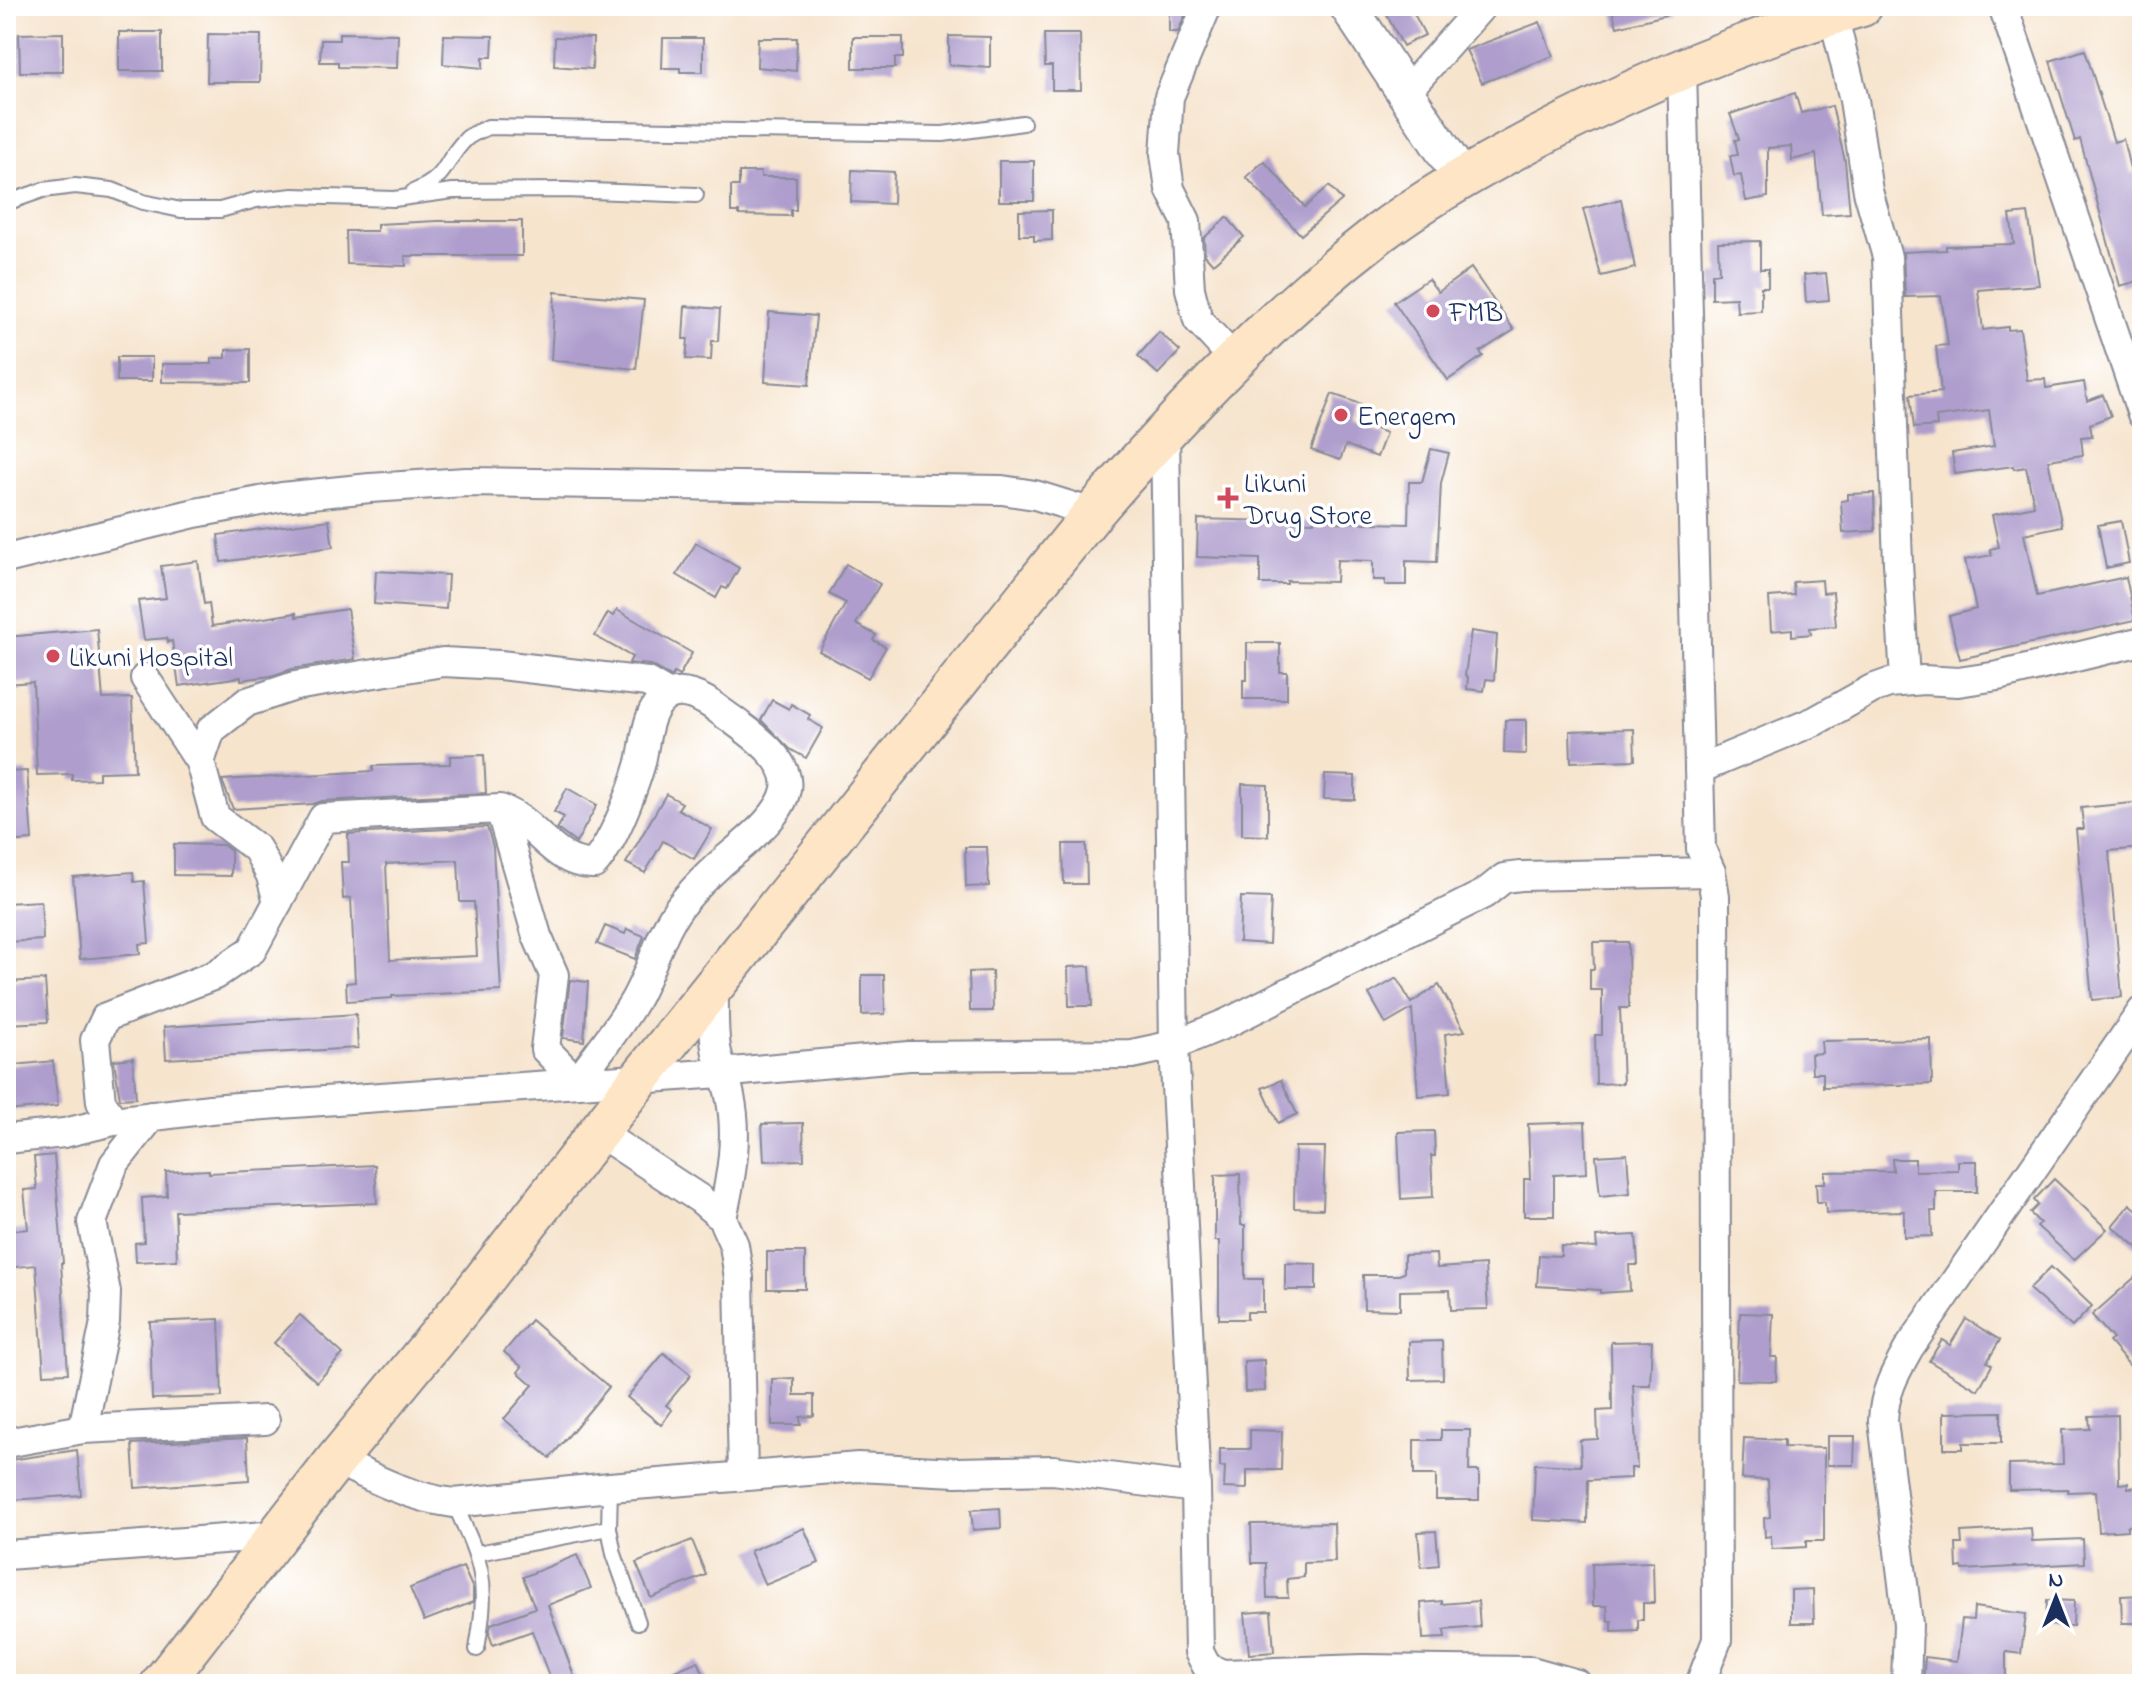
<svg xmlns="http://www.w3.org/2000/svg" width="2148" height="1690" font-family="'Indie Flower',sans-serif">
  <rect width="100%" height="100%" fill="#fff"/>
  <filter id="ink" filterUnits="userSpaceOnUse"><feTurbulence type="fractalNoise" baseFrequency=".0125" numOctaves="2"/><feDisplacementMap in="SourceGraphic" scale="16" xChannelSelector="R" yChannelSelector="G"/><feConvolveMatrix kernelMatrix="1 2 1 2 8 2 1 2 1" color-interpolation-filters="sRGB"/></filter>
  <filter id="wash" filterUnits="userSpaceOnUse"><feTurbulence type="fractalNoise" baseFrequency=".006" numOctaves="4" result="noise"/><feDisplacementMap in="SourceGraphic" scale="32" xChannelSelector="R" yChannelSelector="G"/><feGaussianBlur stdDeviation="1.8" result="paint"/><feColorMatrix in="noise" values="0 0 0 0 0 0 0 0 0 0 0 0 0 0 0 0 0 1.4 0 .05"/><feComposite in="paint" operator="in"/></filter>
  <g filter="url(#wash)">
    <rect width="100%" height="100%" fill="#f6e4cd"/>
    <g id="blocks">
      <g fill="#af9ecd" fill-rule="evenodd">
        <polygon points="1169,6 1189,6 1178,32 1169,32"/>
        <polygon points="1382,6 1410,6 1425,35 1403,46"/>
        <polygon points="1611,6 1673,6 1674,13 1617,27"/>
        <polygon points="1540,22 1553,56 1482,83 1466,50"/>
        <rect x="119" y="32" width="43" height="39"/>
        <polygon points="63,33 63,72 20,72 19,34"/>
        <polygon points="339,33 398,34 397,68 338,67 338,62 320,62 321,40 339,40"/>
        <polygon points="208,34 261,35 260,82 207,82"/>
        <polygon points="1044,34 1080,34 1081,90 1052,90 1052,66 1045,66"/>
        <polygon points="444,35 493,36 492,57 483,57 483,68 443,64"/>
        <polygon points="949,36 990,37 990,68 949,65"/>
        <polygon points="555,37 593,38 592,69 554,66"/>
        <polygon points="853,37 903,37 903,58 895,58 895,68 853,68"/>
        <polygon points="663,38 703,38 703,72 680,72 680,68 662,68"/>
        <polygon points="758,38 797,38 796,71 757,67"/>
        <polygon points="2085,50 2114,142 2123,139 2131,173 2135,172 2142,199 2142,280 2120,286 2080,139 2075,141 2050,61"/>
        <polygon points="1795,93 1801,113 1832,106 1845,161 1850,213 1822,215 1816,154 1792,160 1791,146 1768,148 1768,197 1746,201 1741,175 1734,176 1730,156 1738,155 1735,140 1739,139 1730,114"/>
        <rect x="999" y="161" width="35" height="40"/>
        <polygon points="1264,161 1305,207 1329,186 1342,200 1301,235 1246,177"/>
        <polygon points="852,170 894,172 893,204 851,202"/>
        <polygon points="739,172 761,172 761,177 796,177 796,210 791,210 791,216 739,215 739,212 731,212 731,186 739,186"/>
        <polygon points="1621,199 1635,268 1601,276 1583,209"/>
        <polygon points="1052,210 1052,240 1034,241 1034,235 1019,235 1019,211"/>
        <polygon points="2028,213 2039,285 1978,290 1983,330 2008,327 2008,330 2020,329 2027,380 2045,379 2046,388 2084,382 2087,401 2103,395 2111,416 2090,424 2092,436 2081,437 2083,455 2048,460 2062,526 2024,534 2037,596 2126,577 2135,620 1960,659 1949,616 1976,609 1965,560 1992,555 1990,549 1999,547 1992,515 2034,506 2026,467 2014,469 2013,466 1955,474 1952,453 1994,446 1989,410 1936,417 1937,426 1914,428 1910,395 1941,392 1936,346 1948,345 1941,296 1905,297 1903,252 1946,250 1946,246 2014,244 2010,215"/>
        <polygon points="1227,217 1244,237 1213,264 1205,255 1204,238"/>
        <polygon points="438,221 522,221 522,256 405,256 406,266 347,264 346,231 377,231 377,224"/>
        <polygon points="1760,241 1760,269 1768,269 1768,287 1761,287 1761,311 1737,312 1736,298 1712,299 1712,274 1719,273 1718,242"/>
        <polygon points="1471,268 1514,330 1480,352 1483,356 1448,380 1394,302 1428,279 1438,292"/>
        <polygon points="1826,273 1829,300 1806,302 1804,275"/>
        <polygon points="555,292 644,300 636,369 551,360"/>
        <polygon points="685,306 720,309 718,341 712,341 711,360 686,359 688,339 683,339"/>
        <polygon points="769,312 816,316 809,385 765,382"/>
        <polygon points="1159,332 1180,351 1158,374 1138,356"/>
        <polygon points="250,349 250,383 162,382 162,364 212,364 212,358 226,358 226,350"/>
        <rect x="117" y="357" width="35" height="24"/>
        <polygon points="1332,394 1361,404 1355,421 1386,433 1377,457 1346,445 1340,460 1311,450"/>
        <polygon points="1431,449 1449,453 1441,483 1437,562 1406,561 1406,585 1385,585 1385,580 1373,580 1373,561 1337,560 1336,582 1287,581 1287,584 1260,584 1260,559 1197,557 1198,519 1314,522 1314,512 1335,513 1335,522 1408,524 1409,482 1422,482"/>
        <polygon points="1874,493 1875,531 1843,533 1841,501 1848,500 1848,494"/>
        <polygon points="329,520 333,547 221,562 218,535"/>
        <polygon points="2121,521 2129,563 2106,568 2098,525"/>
        <polygon points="696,543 739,568 727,589 722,587 716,598 677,575"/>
        <polygon points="198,561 204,604 209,603 212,626 296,613 296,617 347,609 355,659 292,669 271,676 241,680 241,677 179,686 172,641 168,642 167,638 144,640 138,601 166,598 161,566"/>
        <polygon points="846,564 880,584 856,624 876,635 873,640 886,647 868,678 819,651 846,603 829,594"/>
        <polygon points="376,571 448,575 446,609 374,604"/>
        <polygon points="1822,580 1823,593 1833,592 1836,626 1810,628 1811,634 1792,636 1792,629 1771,631 1769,597 1794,595 1793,582"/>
        <polygon points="617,610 692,653 679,676 674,673 671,677 650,665 629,663 632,657 595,636 608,613 613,616"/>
        <polygon points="97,629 103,699 132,698 135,771 99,772 99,779 72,780 72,774 37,775 33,682 6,684 6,637"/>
        <polygon points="1471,631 1497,635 1494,680 1486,679 1484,691 1467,689 1468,677 1465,676"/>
        <polygon points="1247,643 1280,643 1280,672 1287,672 1287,699 1243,699 1243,680 1247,680"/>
        <polygon points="772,700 789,709 791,704 810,715 808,719 823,728 806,758 790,749 761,720"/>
        <polygon points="1505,720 1526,720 1526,754 1504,753"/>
        <polygon points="1634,729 1635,760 1571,762 1570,731"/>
        <polygon points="484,755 486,793 322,801 313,804 233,809 222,780 373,771 373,766 450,764 450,756"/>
        <polygon points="27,771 32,840 6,842 6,772"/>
        <polygon points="1325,775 1355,776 1355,800 1324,799"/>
        <polygon points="1242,784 1268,785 1268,836 1242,835"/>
        <polygon points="567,788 597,805 576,843 557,829 564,817 554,812"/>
        <polygon points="666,794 682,803 678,809 712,829 694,859 663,841 645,873 626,863"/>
        <polygon points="2142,802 2142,848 2109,851 2122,997 2092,1000 2076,829 2084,829 2081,808"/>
        <path d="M 487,827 L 493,847 L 501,991 L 392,996 L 392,998 L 347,1001 L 346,983 L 355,982 L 351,898 L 343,899 L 341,862 L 349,862 L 348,834 ZM 458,860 L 460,902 L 474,902 L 477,956 L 390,960 L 386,864 Z"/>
        <polygon points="174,844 223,845 231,851 231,876 174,875"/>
        <polygon points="1063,844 1086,844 1087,884 1064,884"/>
        <polygon points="965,847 987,847 989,886 966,887"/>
        <polygon points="133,872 134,882 144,881 149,943 139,944 140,954 80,959 73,877"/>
        <polygon points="1241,897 1271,898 1269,944 1239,942"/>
        <polygon points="41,901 43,940 6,942 6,903"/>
        <polygon points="605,926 625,934 627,929 644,936 635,959 597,944"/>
        <polygon points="1593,942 1628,942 1629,1008 1620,1008 1623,1083 1596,1084 1595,1035 1602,1035 1602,990 1590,990 1590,969 1594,969"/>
        <polygon points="1090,966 1092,1006 1069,1006 1068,967"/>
        <polygon points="992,971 993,1011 970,1011 969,972"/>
        <polygon points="862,975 884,975 885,1014 862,1015"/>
        <polygon points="1397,978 1411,1003 1439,985 1465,1031 1445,1034 1450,1093 1418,1096 1412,1009 1386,1024 1369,994"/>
        <polygon points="45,980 48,1022 6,1024 6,982"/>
        <polygon points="570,980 588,982 584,1041 563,1038"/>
        <polygon points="356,1014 358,1048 166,1059 164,1027"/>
        <polygon points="1931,1039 1932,1084 1823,1087 1823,1073 1812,1073 1811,1054 1822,1053 1821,1041"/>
        <polygon points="133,1058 136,1098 120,1099 114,1060"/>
        <polygon points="53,1061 58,1106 6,1111 6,1066"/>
        <polygon points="1281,1080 1297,1114 1278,1123 1262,1088"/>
        <polygon points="1585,1122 1587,1173 1554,1175 1554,1216 1524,1216 1524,1179 1530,1179 1528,1124"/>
        <polygon points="803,1123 804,1160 764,1161 762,1124"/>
        <polygon points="1434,1131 1435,1156 1431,1156 1433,1197 1401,1199 1398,1132"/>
        <polygon points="1295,1147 1325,1147 1323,1209 1294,1208"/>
        <polygon points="1627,1154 1630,1193 1600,1196 1596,1156"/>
        <polygon points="54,1155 63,1263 61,1263 68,1373 44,1374 36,1265 6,1268 6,1231 28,1229 24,1190 37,1189 34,1157"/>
        <polygon points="1892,1159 1915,1159 1915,1171 1958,1170 1958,1161 1977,1161 1977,1192 1936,1192 1936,1211 1931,1211 1932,1236 1904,1237 1904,1211 1826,1213 1825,1202 1817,1202 1816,1183 1825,1183 1825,1172 1893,1171"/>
        <polygon points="375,1165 377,1203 175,1211 177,1260 136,1262 135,1243 144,1242 142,1198 167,1196 166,1172 209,1170 209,1173"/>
        <polygon points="1240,1174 1241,1225 1245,1225 1245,1279 1263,1279 1263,1312 1247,1312 1247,1319 1219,1319 1219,1241 1215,1241 1215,1175"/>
        <polygon points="2054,1179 2107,1229 2074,1260 2037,1226 2040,1223 2030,1213 2038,1205 2034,1200"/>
        <polygon points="2130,1204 2142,1214 2142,1251 2112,1226"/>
        <polygon points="1636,1235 1638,1265 1629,1265 1630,1291 1600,1293 1600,1290 1537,1286 1539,1255 1561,1256 1561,1246 1597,1248 1596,1237"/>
        <rect x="767" y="1252" width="38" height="37"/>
        <polygon points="1436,1254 1437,1268 1485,1265 1488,1309 1451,1310 1450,1290 1400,1291 1400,1310 1364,1309 1363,1275 1399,1275 1404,1273 1404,1255"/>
        <polygon points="1285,1263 1316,1264 1316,1290 1285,1290"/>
        <polygon points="2051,1267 2092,1306 2072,1327 2029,1289"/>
        <polygon points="2142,1271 2142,1357 2131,1367 2109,1342 2113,1339 2092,1315"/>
        <polygon points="1740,1313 1773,1314 1771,1357 1777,1357 1776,1381 1737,1380"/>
        <polygon points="300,1315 343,1354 317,1382 274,1343"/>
        <polygon points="219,1319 222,1397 152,1399 150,1322"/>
        <polygon points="1966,1319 2000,1340 1987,1362 1992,1365 1978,1390 1929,1361 1942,1340 1950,1345"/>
        <polygon points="531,1320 609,1387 550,1458 504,1419 533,1385 518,1372 522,1367 504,1352"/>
        <polygon points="1442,1341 1443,1379 1410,1380 1409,1342"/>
        <polygon points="1652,1341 1650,1385 1633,1385 1637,1468 1631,1468 1631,1478 1588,1480 1587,1523 1533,1520 1535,1464 1581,1466 1580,1440 1598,1439 1597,1411 1612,1410 1611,1342"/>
        <polygon points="664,1353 691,1375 666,1405 672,1410 661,1425 627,1397"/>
        <polygon points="1264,1360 1265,1391 1245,1392 1244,1361"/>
        <polygon points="794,1378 794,1395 814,1395 814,1416 800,1417 801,1425 772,1425 772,1379"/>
        <polygon points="2001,1412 2001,1443 1963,1443 1963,1449 1944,1449 1944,1413"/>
        <polygon points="2118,1415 2119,1484 2128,1483 2128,1488 2142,1487 2142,1525 2127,1526 2127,1530 2099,1532 2096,1491 2068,1492 2068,1489 2009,1490 2009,1465 2063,1464 2062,1430 2090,1429 2089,1416"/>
        <polygon points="1250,1430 1282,1431 1281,1470 1247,1470 1247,1489 1224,1488 1225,1467 1220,1467 1220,1449 1250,1449"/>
        <polygon points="1441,1430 1470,1430 1469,1471 1479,1471 1479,1500 1436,1500 1436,1475 1414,1475 1414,1440 1441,1440"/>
        <polygon points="1827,1436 1855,1436 1854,1465 1827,1465"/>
        <polygon points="247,1438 249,1480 135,1488 132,1444"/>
        <polygon points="1744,1438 1784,1440 1784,1447 1824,1448 1824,1541 1806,1541 1806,1547 1772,1549 1771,1536 1765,1537 1764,1518 1770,1517 1768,1480 1742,1479"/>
        <polygon points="77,1450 81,1495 12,1500 10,1460"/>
        <polygon points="1000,1508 1001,1528 973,1530 971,1510"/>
        <polygon points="1334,1523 1335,1562 1304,1563 1304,1577 1287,1579 1288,1598 1267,1598 1266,1563 1252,1563 1251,1524"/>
        <polygon points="804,1528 819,1563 765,1585 750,1551"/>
        <polygon points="2031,1528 2032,1541 2083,1539 2084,1563 1963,1570 1962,1567 1957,1568 1956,1544 1962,1544 1961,1532"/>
        <polygon points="1436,1531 1439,1565 1421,1567 1418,1532"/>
        <polygon points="692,1540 706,1575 651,1598 636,1563"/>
        <polygon points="577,1555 591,1588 548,1605 577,1684 552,1684 532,1631 493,1645 489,1634 491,1624 535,1608 523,1577"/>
        <polygon points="1653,1562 1654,1603 1643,1603 1643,1620 1638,1620 1638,1631 1612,1632 1612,1621 1608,1621 1607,1606 1593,1606 1592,1564"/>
        <polygon points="463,1567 473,1589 473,1602 424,1621 410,1588"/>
        <polygon points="1813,1589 1814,1623 1791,1623 1791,1590"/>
        <polygon points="2142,1595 2142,1623 2122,1623 2121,1596"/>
        <polygon points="2047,1600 2074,1601 2073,1626 2046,1625"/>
        <polygon points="1442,1601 1442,1604 1478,1601 1480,1627 1444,1630 1445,1638 1423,1639 1421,1603"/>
        <polygon points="1974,1607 2026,1614 2021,1654 2006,1652 2006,1684 1923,1684 1925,1657 1957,1661 1962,1619 1973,1620"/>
        <polygon points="1271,1611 1274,1652 1249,1654 1245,1613"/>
        <polygon points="698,1661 708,1684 644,1684"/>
      </g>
    </g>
  </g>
  <g filter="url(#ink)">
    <use href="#blocks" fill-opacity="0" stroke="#888a96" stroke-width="2"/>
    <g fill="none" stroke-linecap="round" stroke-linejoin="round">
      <defs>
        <g id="service">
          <path d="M 413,192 C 451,176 442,162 466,139 C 472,133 481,131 488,127 L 943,134 L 1023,123"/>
          <polyline points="6,203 43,190 75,186 112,190 143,202 181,210 220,210 256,200 293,196 394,199 453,191 565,190 696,195"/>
          <polyline points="610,1487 609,1528 614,1554 638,1622"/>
          <path d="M 454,1503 C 483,1566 489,1580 477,1649"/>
          <polyline points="478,1553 609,1528"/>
        </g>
        <g id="minor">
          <polyline points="1207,6 1169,97 1165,154 1170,189 1186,221 1190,289 1198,320 1235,360"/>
          <polyline points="2003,6 2142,414"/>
          <polyline points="1833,14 1854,100 1868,191 1887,257 1898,563 1905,680"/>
          <polyline points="1682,68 1701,849 1711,872 1715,896 1717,1640 1700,1684"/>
          <polyline points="1404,94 1482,6"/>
          <polyline points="1165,429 1174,1045 1196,1488 1199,1652 1207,1667 1222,1674 1363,1669 1531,1671 1577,1684"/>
          <polyline points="6,559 195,513 282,497 370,488 466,482 1002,490 1035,495 1093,513"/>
          <polyline points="145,678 200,762 215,817 257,849 271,876 278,902"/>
          <polyline points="200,762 211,730 247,702 295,686 443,662 500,665 647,682 669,695"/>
          <polyline points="1699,769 1815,721 1872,689 1889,683 1923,680 1958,682 1998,676 2142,641"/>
          <path d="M 714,987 C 714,1007 713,1028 716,1048 C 719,1065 727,1080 730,1096 C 739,1136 731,1179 722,1218"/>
          <path d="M 114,1121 L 101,1102 L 95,1040 L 106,1017 L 215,975 L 252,950 L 323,818 L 500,809 C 536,820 553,866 594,864 C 612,845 632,793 640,766 C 646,745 645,713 664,698 C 680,685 705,699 719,710 C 741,727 792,757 786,789 C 781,818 739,847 719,865 C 707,876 695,888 685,900 C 659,930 653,970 633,1003 C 617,1030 595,1056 577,1082 L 545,1049 L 554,975 L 537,936 L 500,809"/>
          <polyline points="598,1132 700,1199 722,1218 734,1245 739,1278 743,1476"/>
          <polyline points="6,1139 64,1133 114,1121 210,1109 721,1073 909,1056 1132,1054 1174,1045 1227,1023 1484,894 1504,878 1521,876 1711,872"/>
          <polyline points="83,1429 105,1322 106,1292 92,1222 114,1164 152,1116"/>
          <polyline points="6,1443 83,1429 265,1420"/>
          <path d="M 336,1460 C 374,1479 412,1498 454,1503 L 610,1487 L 858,1467 L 956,1472 L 1053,1470 L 1196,1488"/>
          <polyline points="6,1555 278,1535"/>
          <path d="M 1906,1684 L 1908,1624 L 1883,1421 C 1884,1392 1895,1373 1909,1348 L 2142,1011"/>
        </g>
        <polyline id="tertiary" points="1348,6 1461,177"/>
        <path id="secondary" d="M 161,1684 L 336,1460 L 471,1296 L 640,1078 L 1093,513 C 1180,412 1272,316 1378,234 C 1426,198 1479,168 1532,140 C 1637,85 1748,38 1862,6"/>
      </defs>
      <use href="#service" stroke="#888a96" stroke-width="18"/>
      <use href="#minor" stroke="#888a96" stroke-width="32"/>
      <use href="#tertiary" stroke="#888a96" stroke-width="40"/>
      <use href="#secondary" stroke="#888a96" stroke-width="44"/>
      <use href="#service" stroke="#fff" stroke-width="14"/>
      <use href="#minor" stroke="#fff" stroke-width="28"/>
      <use href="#tertiary" stroke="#fff" stroke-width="36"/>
      <use href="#secondary" stroke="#fde5c5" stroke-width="40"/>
    </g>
  </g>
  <g fill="#d1495b" stroke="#fff" stroke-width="3">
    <circle cx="1433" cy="311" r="8"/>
    <circle cx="1341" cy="415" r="8"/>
    <path d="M1224 486h8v8h8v8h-8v8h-8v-8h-8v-8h8z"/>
    <circle cx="53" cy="656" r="8"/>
  </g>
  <g text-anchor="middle" stroke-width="7" stroke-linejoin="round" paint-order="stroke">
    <g font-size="28" fill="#1b2f5e" stroke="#fff" text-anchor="start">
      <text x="1449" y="321">FMB</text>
      <text x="1357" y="425">Energem</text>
      <text x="1244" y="492">Likuni<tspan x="1244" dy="32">Drug Store</tspan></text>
      <text x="69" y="666">Likuni Hospital</text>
    </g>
  </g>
  <rect width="2148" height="1690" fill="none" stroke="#fff" stroke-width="32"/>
  <g transform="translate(2056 1598)" stroke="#ffffff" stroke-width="6" paint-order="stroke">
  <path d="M0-6L14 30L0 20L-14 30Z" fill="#1b2f5e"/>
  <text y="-12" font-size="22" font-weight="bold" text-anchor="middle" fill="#1b2f5e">N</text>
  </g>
</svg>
